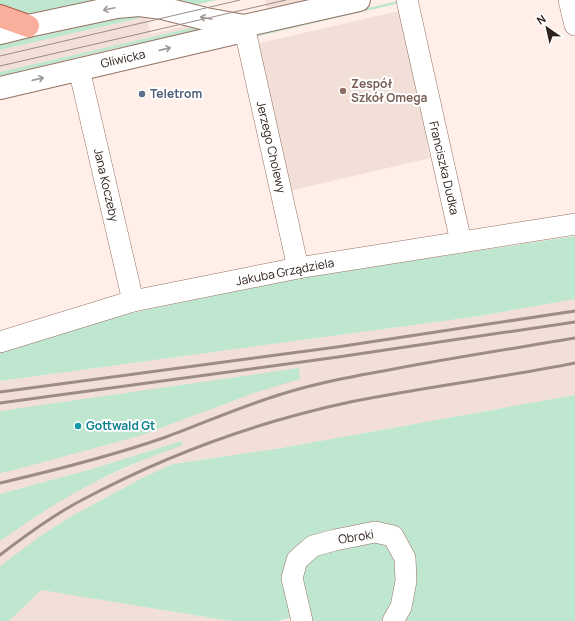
<svg xmlns="http://www.w3.org/2000/svg" width="575" height="621" font-family="Manrope,sans-serif">
  <rect width="100%" height="100%" fill="#ffefe8"/>
  <g fill="#f2dfd7">
    <polygon points="265,0 309,0 275,8 267,9"/>
    <polygon points="403,10 430,137 426,141 430,158 289,191 256,44"/>
    <polygon points="149,16 154,17 147,19 151,34 189,25 195,27 0,72 0,50"/>
    <polygon points="575,299 575,395 281,448 173,464 146,476 70,517 0,566 0,541 24,523 59,501 94,482 146,459 183,444 181,441 92,469 0,494 0,381 480,316"/>
    <polygon points="41,590 230,621 9,621"/>
  </g>
  <g fill="#bfe6cf">
    <polygon points="0,0 107,0 39,14 12,14 0,9"/>
    <polygon points="171,0 217,0 191,6"/>
    <polygon points="398,1 400,3 255,37 257,33"/>
    <polygon points="123,15 149,16 0,50 0,42"/>
    <polygon points="195,27 199,28 200,31 164,41 142,43 121,47 0,76 0,72"/>
    <polygon points="575,236 575,299 480,316 0,381 0,349 136,312 299,278"/>
    <polygon points="299,368 300,379 254,393 139,436 14,470 0,473 0,411"/>
    <polygon points="575,395 575,621 308,621 306,614 278,621 230,621 41,590 9,621 0,621 0,566 39,537 70,517 146,476 173,464 281,448"/>
    <path d="M 181,441 L 183,445 C 153,456 121,468 93,483 C 60,500 30,520 0,541 L 0,494 L 92,469 Z"/>
  </g>
  <g fill="none" stroke-linecap="round" stroke-linejoin="round">
    <defs>
      <g id="street">
        <polyline points="407,0 461,242"/>
        <polyline points="569,0 575,25"/>
        <polyline points="244,26 298,268"/>
        <polyline points="79,69 133,301"/>
        <polyline points="0,342 133,301 298,268 575,224"/>
        <polyline points="302,621 292,578 297,560 313,546 335,540 375,532 393,536 405,558 406,581 401,607 393,621"/>
      </g>
      <g id="secondary">
        <polyline points="0,33 28,26 117,7 139,5 162,8 206,19 244,26"/>
        <polyline points="0,88 235,33 244,26 359,0"/>
      </g>
      <polyline id="primary" points="0,16 28,26"/>
    </defs>
    <use href="#street" stroke="#957363" stroke-width="22"/>
    <use href="#secondary" stroke="#957363" stroke-width="24"/>
    <use href="#primary" stroke="#b15a45" stroke-width="24"/>
    <use href="#street" stroke="#fff" stroke-width="21"/>
    <use href="#secondary" stroke="#fff" stroke-width="22"/>
    <use href="#primary" stroke="#faaf9d" stroke-width="22"/>
    <g stroke="#9b8c85" stroke-width="1">
      <polyline points="0,56 240,0"/>
      <polyline points="0,66 286,0"/>
    </g>
    <g stroke="#9b8c85" stroke-width="3">
      <polyline points="0,392 337,347 575,311"/>
      <polyline points="0,403 338,357 575,322"/>
      <path d="M 0,483 C 56,470 112,456 166,437 C 204,423 242,406 282,394 C 320,382 360,375 399,368 C 458,357 516,348 575,338"/>
      <path d="M 0,555 C 26,535 53,515 82,500 C 166,455 257,422 350,402 C 425,387 500,378 575,363"/>
    </g>
  </g>
  <defs><path id="oneway-shaft" d="M-6 0H5M1.5-3L5.5 0L1.5 3" fill="none" stroke-width="1.6" stroke-linecap="round" stroke-linejoin="round"/></defs>
  <g stroke="#a19b98">
    <use href="#oneway-shaft" transform="translate(109 9) rotate(168)"/>
    <use href="#oneway-shaft" transform="translate(206 18) rotate(-168)"/>
    <use href="#oneway-shaft" transform="translate(165 49) rotate(-13)"/>
    <use href="#oneway-shaft" transform="translate(38 79) rotate(-13)"/>
  </g>
  <circle fill="#8d6e63" stroke="#fff" stroke-width="1.5" cx="343" cy="91" r="4"/>
  <circle fill="#5c6f8a" stroke="#fff" stroke-width="1.5" cx="142" cy="94" r="4"/>
  <circle fill="#0f9aa8" stroke="#fff" stroke-width="1.5" cx="78" cy="426" r="4"/>
  <g text-anchor="middle" stroke-width="4" stroke-linejoin="round" paint-order="stroke">
    <g font-size="12" fill="#2f211b" stroke="#fff">
      <text transform="translate(123 59) rotate(-13)" y="4">Gliwicka</text>
      <text transform="translate(271 147) rotate(77)" y="4">Jerzego Cholewy</text>
      <text transform="translate(444 168) rotate(77)" y="4">Franciszka Dudka</text>
      <text transform="translate(106 185) rotate(77)" y="4">Jana Koczeby</text>
      <text transform="translate(285 272) rotate(-11)" y="4">Jakuba Grządziela</text>
      <text transform="translate(356 537) rotate(-9)" y="4">Obroki</text>
    </g>
    <g font-size="12" font-weight="bold" fill="#785e54" stroke="#fff" text-anchor="start">
      <text x="351" y="88">Zespół<tspan x="351" dy="14">Szkół Omega</tspan></text>
    </g>
    <g font-size="12" font-weight="bold" fill="#4e5e75" stroke="#fff" text-anchor="start">
      <text x="150" y="98">Teletrom</text>
    </g>
    <g font-size="12" font-weight="bold" fill="#0d838f" stroke="#fff" text-anchor="start">
      <text x="86" y="430">Gottwald Gt</text>
    </g>
  </g>
  <g transform="translate(547 28) rotate(326)" stroke="#ffffff" stroke-width="3" paint-order="stroke">
  <path d="M0-3L7 15L0 10L-7 15Z" fill="#2f211b"/>
  <text y="-6" font-size="11" font-weight="bold" text-anchor="middle" fill="#2f211b">N</text>
  </g>
</svg>
